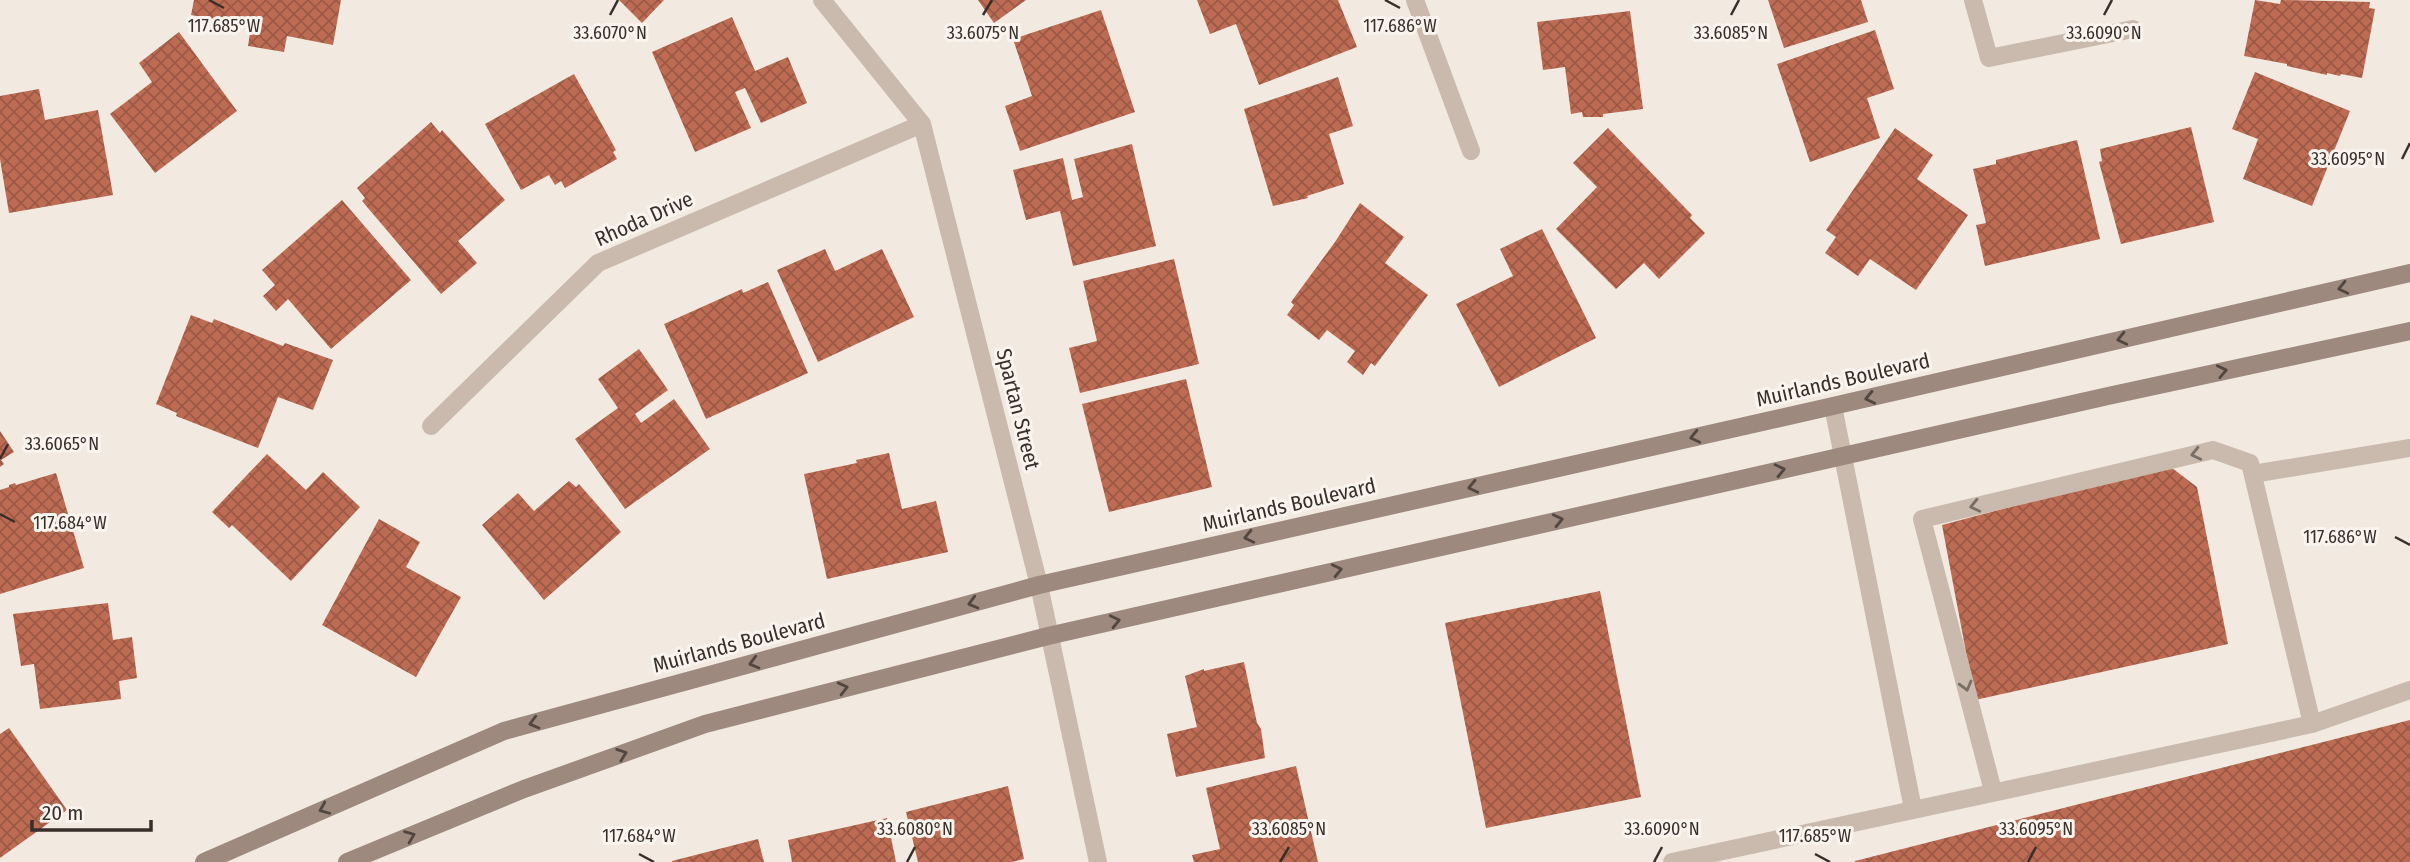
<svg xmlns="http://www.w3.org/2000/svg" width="2410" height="862" font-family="'Fira Sans Condensed',sans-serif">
  <defs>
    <pattern id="building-cross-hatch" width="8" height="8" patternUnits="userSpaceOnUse" patternTransform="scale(1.75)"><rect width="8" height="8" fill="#bd6c53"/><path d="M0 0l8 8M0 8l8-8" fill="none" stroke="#9b5945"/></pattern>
  </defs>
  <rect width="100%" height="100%" fill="#f2eae1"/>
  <g fill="url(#building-cross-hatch)">
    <polygon points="194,0 341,0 333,45 287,36 284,52 248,46 251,26 191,15"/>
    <polygon points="619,0 664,0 642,23"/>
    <polygon points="978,0 1026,0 994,23"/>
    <polygon points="1197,0 1338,0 1357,47 1259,85 1236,24 1210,34"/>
    <polygon points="1768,0 1861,0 1868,22 1784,48"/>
    <polygon points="2255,0 2280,4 2281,0 2370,2 2369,8 2375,9 2362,78 2341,74 2340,76 2327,73 2327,75 2287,66 2287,64 2244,56"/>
    <polygon points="1101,10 1135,112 1020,151 1005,106 1032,96 1013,39"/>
    <polygon points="1630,11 1643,109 1603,114 1603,117 1583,117 1582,112 1571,114 1565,67 1543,70 1537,22"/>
    <polygon points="732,17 755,71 788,57 807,103 761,123 745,88 735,92 751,128 695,152 652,52"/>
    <polygon points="1875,30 1894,89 1867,98 1880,138 1810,162 1777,64"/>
    <polygon points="179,32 237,111 155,173 110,114 152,82 139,63"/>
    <polygon points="2255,72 2350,111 2312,206 2243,179 2258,139 2232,129"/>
    <polygon points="574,74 616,150 613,152 617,159 565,188 561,181 555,185 549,175 521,190 485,124"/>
    <polygon points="1338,77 1353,126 1329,134 1344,184 1307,196 1308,198 1273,206 1244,109"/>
    <polygon points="39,89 45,120 98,110 113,195 9,213 0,159 0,96"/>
    <polygon points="431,122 440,133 442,130 505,200 458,241 477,263 441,294 362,201 365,198 357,188"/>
    <polygon points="2191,127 2214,222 2121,244 2099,162 2102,161 2100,149"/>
    <polygon points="1608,128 1692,215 1690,218 1705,233 1659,279 1644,263 1616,289 1556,229 1597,187 1573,163"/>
    <polygon points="1895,128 1933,155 1917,179 1968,215 1916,290 1870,259 1858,276 1825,253 1836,237 1826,230"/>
    <polygon points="2077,140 2100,239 1985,266 1976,225 1986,223 1973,169 1996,164 1996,160"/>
    <polygon points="1132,144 1156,246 1073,266 1060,211 1026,220 1013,170 1063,158 1072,200 1083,197 1074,159"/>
    <polygon points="342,200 411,280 331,349 288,299 276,311 263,296 275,285 262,270"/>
    <polygon points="1360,203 1404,237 1385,263 1428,295 1375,366 1371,363 1363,375 1347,362 1355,351 1327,330 1319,340 1287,315 1294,305 1291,302 1335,242"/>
    <polygon points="1542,229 1596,338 1499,387 1456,304 1513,276 1500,249"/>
    <polygon points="825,249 835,271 882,249 914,317 818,362 777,270"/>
    <polygon points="1174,259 1199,364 1080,393 1069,348 1097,341 1083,281"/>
    <polygon points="768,282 808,373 706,419 664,324 742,289 743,293"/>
    <polygon points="191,315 212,323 214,319 283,346 285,343 333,360 313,410 278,397 258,448 176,416 177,413 156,404"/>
    <polygon points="639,349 668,390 635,414 641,423 674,399 710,449 625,509 575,439 618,408 598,379"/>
    <polygon points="1186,379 1212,487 1109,512 1082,404"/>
    <polygon points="0,431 14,452 1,460 4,464 0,467"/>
    <polygon points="889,453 902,509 936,501 948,552 827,579 804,474 857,463 856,460"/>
    <polygon points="267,454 306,490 323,472 360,507 291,581 232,525 229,528 212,512"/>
    <polygon points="2168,465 2197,487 2228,644 1975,700 1942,525"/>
    <polygon points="56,473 84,568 0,594 0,490 9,487 9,485 15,483 16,485"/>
    <polygon points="569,481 576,487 579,484 621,532 544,600 482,525 518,493 534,511"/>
    <polygon points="379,519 420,542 406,567 461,597 416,677 322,625"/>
    <polygon points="1600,591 1641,797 1486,828 1445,623"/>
    <polygon points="108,603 113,640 132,637 137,678 119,681 121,699 40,709 34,664 21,666 13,614"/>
    <polygon points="1244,662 1257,723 1261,729 1265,758 1176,777 1167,734 1197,727 1185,676 1204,669 1204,671"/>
    <polygon points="2410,720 2410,862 1855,862 1855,861"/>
    <polygon points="9,728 67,810 0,858 0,734"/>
    <polygon points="1296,766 1318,862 1194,862 1192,855 1220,849 1206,788"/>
    <polygon points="1008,786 1024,859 1012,862 918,862 906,812"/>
    <polygon points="887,818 896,862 792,862 788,840"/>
    <polygon points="758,839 764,862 672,862 672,861"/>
  </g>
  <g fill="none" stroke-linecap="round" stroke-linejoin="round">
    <g stroke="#c9baad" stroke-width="18">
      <polyline points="1833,406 1913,809"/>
      <polyline points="2253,474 2410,448"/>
      <polyline points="1993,791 1922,519 2213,450 2250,463 2312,724"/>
      <polyline points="1672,862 2312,724 2410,690"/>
    </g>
    <g stroke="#c9baad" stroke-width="18">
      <polyline points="822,0 922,124 1039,585 1098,862"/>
      <polyline points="1415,0 1471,151"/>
      <polyline points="1973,0 1989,58 2133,29"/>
      <polyline points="431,426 598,263 922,124"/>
    </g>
    <g stroke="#9d897e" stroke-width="18">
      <polyline points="204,862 504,731 1039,585 1833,406 2410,273"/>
      <polyline points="347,862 524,789 705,724 1048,636 2108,396 2410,331"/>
    </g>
  </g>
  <defs><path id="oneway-chevron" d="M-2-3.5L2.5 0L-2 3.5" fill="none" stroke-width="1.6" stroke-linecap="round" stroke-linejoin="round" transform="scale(1.75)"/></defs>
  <g stroke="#514640">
    <use href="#oneway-chevron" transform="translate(2343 288) rotate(167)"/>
    <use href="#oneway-chevron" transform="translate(2122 339) rotate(167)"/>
    <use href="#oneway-chevron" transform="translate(2222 371) rotate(-12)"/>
    <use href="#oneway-chevron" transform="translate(1870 398) rotate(167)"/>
    <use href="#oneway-chevron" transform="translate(1695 437) rotate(167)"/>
    <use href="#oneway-chevron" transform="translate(1780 470) rotate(-13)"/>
    <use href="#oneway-chevron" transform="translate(1473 487) rotate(167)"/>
    <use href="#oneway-chevron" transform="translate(1558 520) rotate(-13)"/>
    <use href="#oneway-chevron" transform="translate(1249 537) rotate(167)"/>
    <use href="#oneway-chevron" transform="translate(1337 570) rotate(-13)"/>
    <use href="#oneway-chevron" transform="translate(973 603) rotate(165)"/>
    <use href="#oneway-chevron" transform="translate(1115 621) rotate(-13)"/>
    <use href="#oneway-chevron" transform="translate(754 663) rotate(165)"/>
    <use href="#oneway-chevron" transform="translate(843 688) rotate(-14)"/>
    <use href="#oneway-chevron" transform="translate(534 723) rotate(165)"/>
    <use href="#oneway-chevron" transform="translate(622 754) rotate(-20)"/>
    <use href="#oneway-chevron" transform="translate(324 809) rotate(157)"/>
    <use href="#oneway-chevron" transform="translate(410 836) rotate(-22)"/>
  </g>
  <g stroke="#796e66">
    <use href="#oneway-chevron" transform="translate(2196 454) rotate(167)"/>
    <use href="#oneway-chevron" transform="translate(1975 506) rotate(167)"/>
    <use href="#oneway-chevron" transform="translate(1966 686) rotate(75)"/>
  </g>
  <path fill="none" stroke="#382f2b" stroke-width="2.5" d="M 209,0 L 224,8M 1385,0 L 1400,8M 610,15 L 618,0M 983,15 L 992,0M 1731,15 L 1739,0M 2104,15 L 2112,0M 2402,159 L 2410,143M 0,459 L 8,444M 0,514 L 15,522M 2395,537 L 2410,545M 639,854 L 654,862M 1815,854 L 1830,862M 907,862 L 915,847M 1280,862 L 1289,847M 1654,862 L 1662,847M 2028,862 L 2036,847"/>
  <g text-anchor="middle" stroke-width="6" stroke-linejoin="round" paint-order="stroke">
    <g font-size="21" fill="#382f2b" stroke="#f9f4ed">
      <text transform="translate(644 219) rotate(-24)" y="7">Rhoda Drive</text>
      <text transform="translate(1843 380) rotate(-13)" y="7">Muirlands Boulevard</text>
      <text transform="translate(1018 409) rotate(76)" y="7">Spartan Street</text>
      <text transform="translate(1289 505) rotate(-13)" y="7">Muirlands Boulevard</text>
      <text transform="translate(739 643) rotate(-15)" y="7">Muirlands Boulevard</text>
    </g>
  </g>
  <g font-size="18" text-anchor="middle" fill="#382f2b" stroke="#f9f4ed" stroke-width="6" stroke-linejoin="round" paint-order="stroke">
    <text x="224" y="32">117.685°W</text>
    <text x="1400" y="32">117.686°W</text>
    <text x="610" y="39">33.6070°N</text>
    <text x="983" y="39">33.6075°N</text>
    <text x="1731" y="39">33.6085°N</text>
    <text x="2104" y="39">33.6090°N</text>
    <text x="2348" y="165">33.6095°N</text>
    <text x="62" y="450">33.6065°N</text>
    <text x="70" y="529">117.684°W</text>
    <text x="2340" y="543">117.686°W</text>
    <text x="915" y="835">33.6080°N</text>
    <text x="1289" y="835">33.6085°N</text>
    <text x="1662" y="835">33.6090°N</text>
    <text x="2036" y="835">33.6095°N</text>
    <text x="639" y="842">117.684°W</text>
    <text x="1815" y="842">117.685°W</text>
  </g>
  <path d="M32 820v10h119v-10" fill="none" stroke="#382f2b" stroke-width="3.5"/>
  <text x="42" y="820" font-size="21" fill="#382f2b" stroke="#f9f4ed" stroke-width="5" paint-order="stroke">20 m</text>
</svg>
